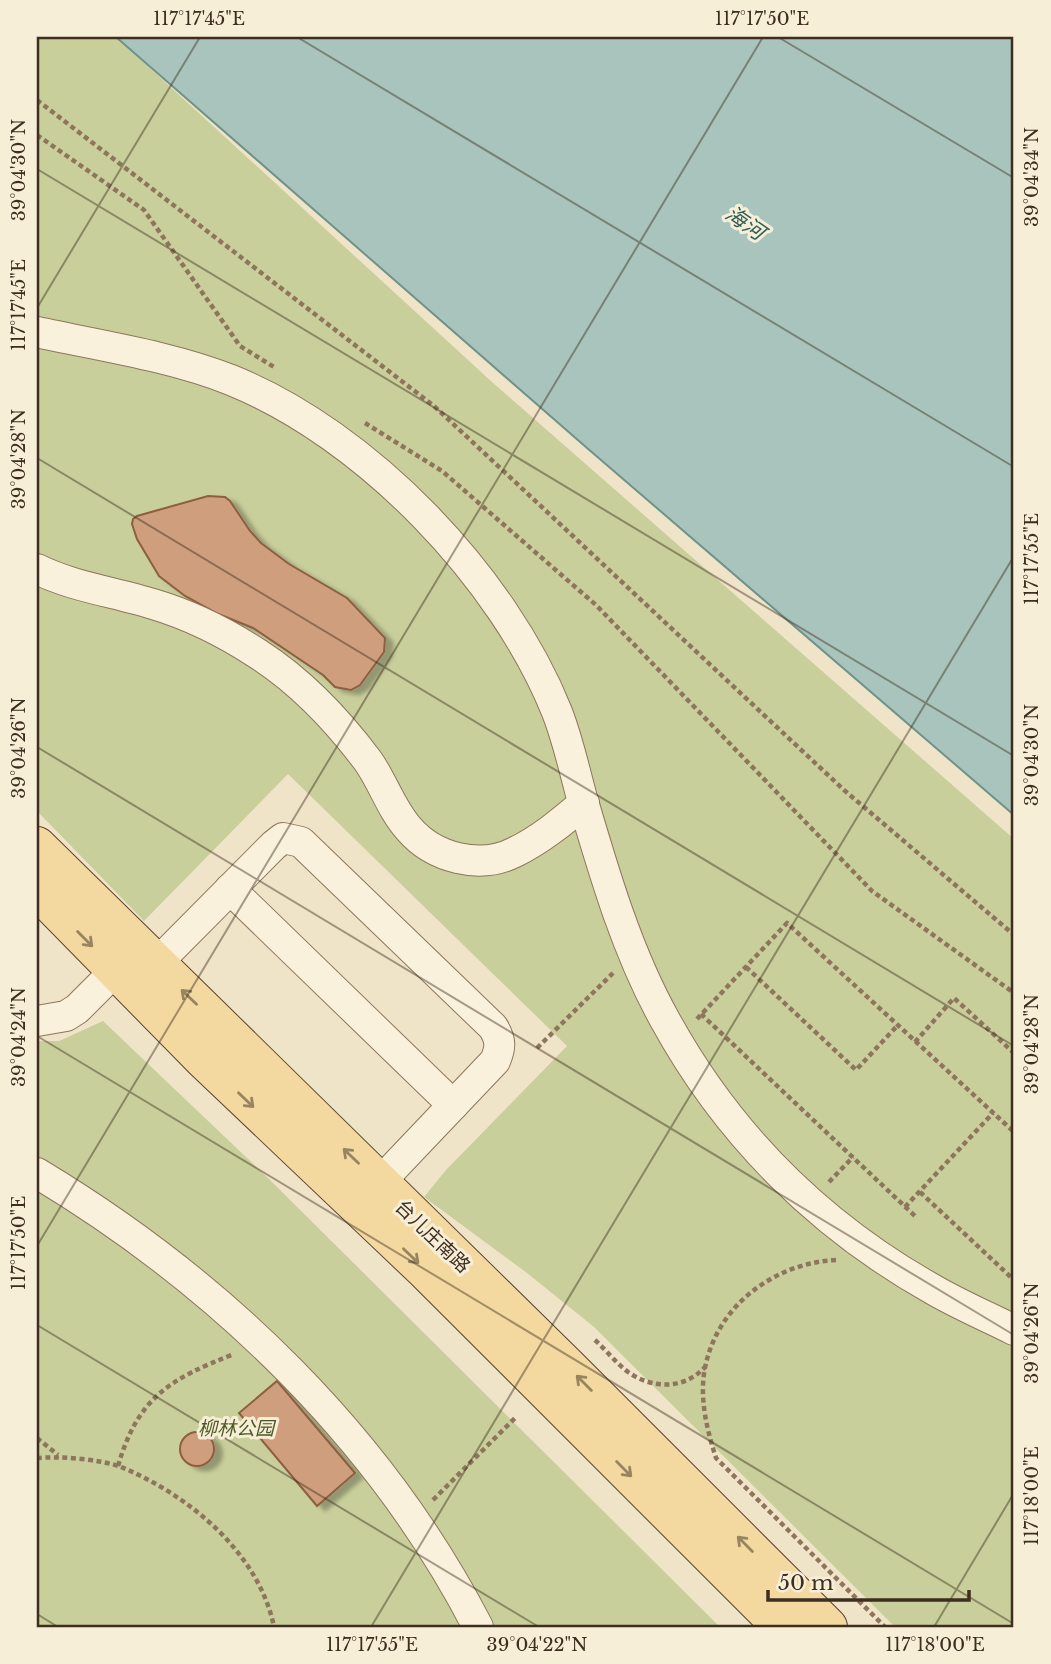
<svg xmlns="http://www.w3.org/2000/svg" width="1051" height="1664" font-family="'Libre Baskerville','Noto Sans SC',serif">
  <defs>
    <filter id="shadow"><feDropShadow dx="8" dy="4.5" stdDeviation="2" flood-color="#0004"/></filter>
  </defs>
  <rect width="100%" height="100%" fill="#f0e4c8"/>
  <g fill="#c9cf9b">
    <polygon points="37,37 116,37 492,382 1014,839 1014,1627 895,1627 594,1327 527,1273 424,1197 446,1170 567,1046 288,774 144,921 37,811"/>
    <polygon points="103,1021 268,1178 720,1627 37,1627 37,1041 59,1041"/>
  </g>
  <polygon fill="#a9c4bc" stroke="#6f938a" stroke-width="2" points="116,37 1014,37 1014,815 587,448"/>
  <g fill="#cf9f7d" stroke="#8d5f41" stroke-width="2" filter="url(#shadow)">
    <polygon points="208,496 225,497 230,501 250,531 261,543 289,564 347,598 385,638 384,652 360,685 351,690 335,687 323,675 253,628 216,613 185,596 159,576 137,539 132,524 133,519 137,516"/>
    <polygon points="277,1381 355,1473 317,1506 239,1413"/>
    <circle cx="197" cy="1449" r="17"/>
  </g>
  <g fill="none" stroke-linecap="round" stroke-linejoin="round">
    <defs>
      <g id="minor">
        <path d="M 37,332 C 101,346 170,356 231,380 C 367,435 503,577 557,712 C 568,740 574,769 582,798 C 604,873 627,952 665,1020 C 728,1135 820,1226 934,1290 C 960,1305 988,1317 1014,1330"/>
        <path d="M 37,569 C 73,587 115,592 153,604 C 190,615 226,633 258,654 C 300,681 338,721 368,761 C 383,782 391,809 409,829 C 434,858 480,870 515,852 C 540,840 563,821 584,803"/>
        <polyline points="230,889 453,1105"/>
        <path d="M 143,977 L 274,845 L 283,838 L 301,842 L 493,1027 C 501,1040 501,1047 495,1061 L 379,1183"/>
        <polyline points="37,1021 66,1016 77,1009 131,955"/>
        <path d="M 37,1173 C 220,1283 380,1437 478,1627"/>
      </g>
      <g id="major">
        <polyline points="37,846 567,1366 828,1627"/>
        <polyline points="37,890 203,1059 426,1271 782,1627"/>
      </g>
    </defs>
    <use href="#minor" stroke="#8d765c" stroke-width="32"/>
    <use href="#major" stroke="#5b4430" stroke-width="40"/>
    <g stroke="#8d765c" stroke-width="4.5" stroke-dasharray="5 3.5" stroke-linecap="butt">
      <polyline points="37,100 434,406 844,790 1014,935"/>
      <polyline points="37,135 144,210 240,346 274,367"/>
      <polyline points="365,423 442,471 596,605 872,891 1014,993"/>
      <polyline points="746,967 856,1070 897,1026"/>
      <polyline points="701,1014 915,1216"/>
      <polyline points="697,1019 787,923 1014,1132"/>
      <polyline points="915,1042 954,998 1014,1053"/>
      <polyline points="537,1048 613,973"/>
      <polyline points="829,1182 853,1157"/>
      <polyline points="920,1192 1014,1280"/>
      <polyline points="905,1207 993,1113"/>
      <path d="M 836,1260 C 775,1263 717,1305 705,1368 C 699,1398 707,1430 716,1458 L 885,1627"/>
      <path d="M 595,1340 C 606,1350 616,1363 628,1372 C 652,1389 684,1390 705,1367"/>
      <polyline points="37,1438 58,1455"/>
      <path d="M 37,1458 C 59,1456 100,1459 121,1467 C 189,1495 259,1553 274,1627"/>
      <path d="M 118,1466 C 138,1397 170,1379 234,1354"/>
      <polyline points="433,1500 517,1416"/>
    </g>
    <use href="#minor" stroke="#faf1dc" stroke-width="30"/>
    <use href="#major" stroke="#f3d9a0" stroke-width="38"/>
  </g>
  <defs><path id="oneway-shaft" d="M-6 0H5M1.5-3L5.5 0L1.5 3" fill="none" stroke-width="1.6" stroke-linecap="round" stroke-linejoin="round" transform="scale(1.75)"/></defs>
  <g stroke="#988460">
    <use href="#oneway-shaft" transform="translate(85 939) rotate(45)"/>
    <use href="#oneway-shaft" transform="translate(189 997) rotate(-136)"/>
    <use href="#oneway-shaft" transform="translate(246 1100) rotate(44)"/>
    <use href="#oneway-shaft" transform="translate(351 1156) rotate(-136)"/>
    <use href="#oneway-shaft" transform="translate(411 1256) rotate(44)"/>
    <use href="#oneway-shaft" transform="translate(584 1383) rotate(-135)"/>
    <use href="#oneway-shaft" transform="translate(624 1469) rotate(45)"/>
    <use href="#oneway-shaft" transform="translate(745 1544) rotate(-135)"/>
  </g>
  <path fill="none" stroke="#3d2e20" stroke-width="2" stroke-opacity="0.45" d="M 297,37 L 1014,467M 778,37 L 1014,178M 37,169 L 1014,756M 37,308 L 200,37M 37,458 L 1014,1046M 37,747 L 1014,1335M 37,1036 L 1014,1624M 37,1246 L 763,37M 37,1325 L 539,1627M 37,1614 L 58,1627M 371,1627 L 1014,556M 934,1627 L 1014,1493"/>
  <g text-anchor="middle" stroke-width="6" stroke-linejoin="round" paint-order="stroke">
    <g font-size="19" fill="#3d2e20" stroke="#f7eed8">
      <text transform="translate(433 1236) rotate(44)" y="7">台儿庄南路</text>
    </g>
    <g font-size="19" font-style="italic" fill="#4d5a26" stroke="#f7eed8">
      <text x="236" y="1435">柳林公园</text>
    </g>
    <g font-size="21" font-style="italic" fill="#2f5d5a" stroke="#f7eed8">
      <text transform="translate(745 223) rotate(35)" y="7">海河</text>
    </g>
  </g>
  <rect width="1051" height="1664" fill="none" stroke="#f7eed8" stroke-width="77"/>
  <path d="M768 1590v10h201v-10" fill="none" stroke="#3d2e20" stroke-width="3.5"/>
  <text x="778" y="1590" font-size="21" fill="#3d2e20" stroke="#f7eed8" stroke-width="5" paint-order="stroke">50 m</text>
  <rect x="38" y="38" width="974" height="1588" fill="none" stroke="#3d2e20" stroke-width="2.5"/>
  <g font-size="18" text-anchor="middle" fill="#3d2e20">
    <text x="199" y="25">117°17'45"E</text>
    <text x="762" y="25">117°17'50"E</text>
    <text transform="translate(19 170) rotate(-90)" y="6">39°04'30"N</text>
    <text transform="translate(1032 177) rotate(-90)" y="6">39°04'34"N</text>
    <text transform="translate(19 305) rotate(-90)" y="6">117°17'45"E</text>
    <text transform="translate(19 459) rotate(-90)" y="6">39°04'28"N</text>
    <text transform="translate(1032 559) rotate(-90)" y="6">117°17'55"E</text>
    <text transform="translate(19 748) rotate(-90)" y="6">39°04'26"N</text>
    <text transform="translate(1032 755) rotate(-90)" y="6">39°04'30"N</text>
    <text transform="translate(19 1037) rotate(-90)" y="6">39°04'24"N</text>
    <text transform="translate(1032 1044) rotate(-90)" y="6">39°04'28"N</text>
    <text transform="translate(19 1243) rotate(-90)" y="6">117°17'50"E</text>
    <text transform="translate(1032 1333) rotate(-90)" y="6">39°04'26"N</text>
    <text transform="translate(1032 1496) rotate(-90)" y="6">117°18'00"E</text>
    <text x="372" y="1651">117°17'55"E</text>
    <text x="537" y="1651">39°04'22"N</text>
    <text x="935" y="1651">117°18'00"E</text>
  </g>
</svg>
